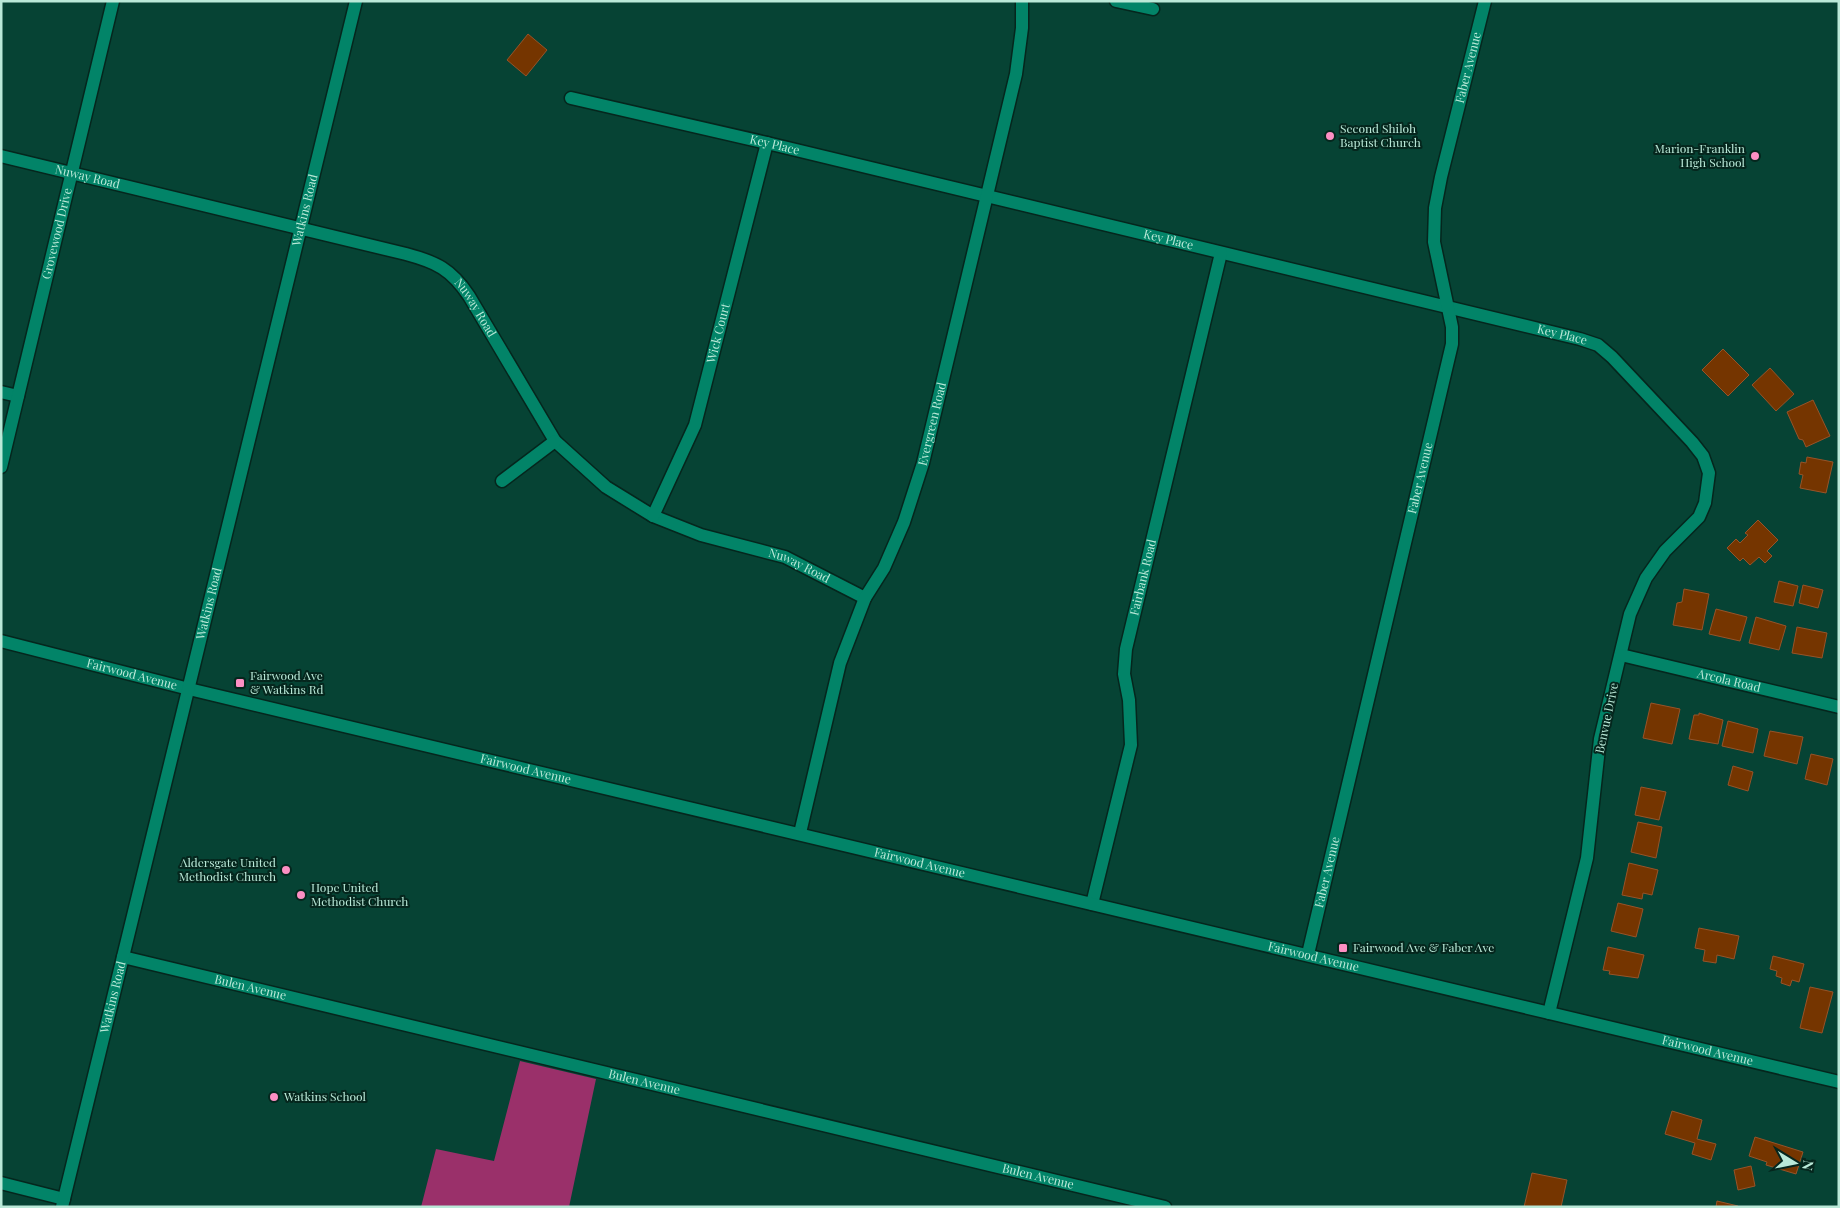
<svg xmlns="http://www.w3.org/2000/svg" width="1840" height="1208" font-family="'Playfair Display',serif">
  <rect width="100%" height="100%" fill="#064334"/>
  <polygon fill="#9a306a" points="520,1061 596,1079 569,1207 421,1207 436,1149 494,1161"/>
  <g fill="#753500" stroke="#975328">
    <polygon points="528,34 547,50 526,76 507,60"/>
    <polygon points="1723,349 1749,375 1728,396 1702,370"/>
    <polygon points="1770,368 1794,394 1776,411 1752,385"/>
    <polygon points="1813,400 1830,436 1806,447 1803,440 1799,439 1787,412"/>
    <polygon points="1807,457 1833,462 1826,493 1800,488 1803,475 1799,474 1801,462 1806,463"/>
    <polygon points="1758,520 1778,540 1767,551 1772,556 1765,563 1759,557 1750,565 1743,558 1740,561 1727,548 1736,539 1740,543 1748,535 1745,533"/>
    <polygon points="1779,581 1798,586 1793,606 1774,602"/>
    <polygon points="1803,585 1823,590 1818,608 1799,603"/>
    <polygon points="1684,589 1709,594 1702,630 1673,625 1677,603 1682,602"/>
    <polygon points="1716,609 1747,617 1740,641 1709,634"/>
    <polygon points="1756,617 1786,626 1779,650 1749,643"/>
    <polygon points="1797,627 1827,633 1822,658 1792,653"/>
    <polygon points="1651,703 1680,709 1672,744 1643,738"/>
    <polygon points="1699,713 1723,720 1718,744 1689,739 1694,715 1699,715"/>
    <polygon points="1728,721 1758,729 1753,753 1722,746"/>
    <polygon points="1770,731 1803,737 1797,764 1764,756"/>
    <polygon points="1811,754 1833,759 1827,785 1805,779"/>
    <polygon points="1733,766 1753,772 1748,791 1728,785"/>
    <polygon points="1641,787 1666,792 1659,820 1635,815"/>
    <polygon points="1638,822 1662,827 1656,858 1631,852"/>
    <polygon points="1629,863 1658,870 1652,895 1643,893 1642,899 1622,895"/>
    <polygon points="1618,903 1643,909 1636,937 1611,931"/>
    <polygon points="1699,928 1739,936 1734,959 1717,955 1716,963 1703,961 1705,950 1695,948"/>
    <polygon points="1608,947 1644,955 1638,978 1609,974 1610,971 1603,970"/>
    <polygon points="1773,956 1804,964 1799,982 1792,980 1790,986 1781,983 1782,978 1776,976 1777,971 1770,969"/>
    <polygon points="1810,987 1833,992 1822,1033 1800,1028"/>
    <polygon points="1672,1111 1702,1120 1697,1139 1716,1144 1711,1160 1692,1154 1695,1143 1665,1134"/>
    <polygon points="1755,1137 1803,1152 1796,1174 1766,1165 1767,1162 1749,1156"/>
    <polygon points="1751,1166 1755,1186 1738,1190 1734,1170"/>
    <polygon points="1532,1173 1567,1180 1561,1207 1524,1207"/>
    <polygon points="1717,1201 1738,1206 1737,1207 1716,1207"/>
  </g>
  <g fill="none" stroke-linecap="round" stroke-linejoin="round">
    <defs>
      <g id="minor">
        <polyline points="1116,1 1153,9"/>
        <path id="s1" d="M 571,98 L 767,143 L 1580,339 L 1598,345 L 1612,357 L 1692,442 L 1703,456 L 1709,473 L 1705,503 L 1699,517 L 1665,551 L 1646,578 L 1630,614 L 1600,739 L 1587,858 L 1549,1013"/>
        <path id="s2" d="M 1,156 L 406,254 C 436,262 451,269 469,296 L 555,441 L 606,487 L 653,516 L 701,535 L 785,557 L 865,598"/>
        <polyline points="1,392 18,396"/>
        <path id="s3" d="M 1,467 L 113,1"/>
        <polyline points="502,481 555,441"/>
        <path id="s4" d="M 653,516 L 695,425 L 767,143"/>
        <path id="s5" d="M 1,641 L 189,689"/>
        <path id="s6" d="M 1621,655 L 1839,707"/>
        <path id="s7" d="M 800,833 L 840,663 L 865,598 L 884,568 L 904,522 L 923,463 L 1016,74 L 1022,28 L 1022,1"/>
        <path id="s8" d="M 1092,904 L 1131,745 L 1129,700 L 1124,674 L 1126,649 L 1221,253"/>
        <path id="s9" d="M 1308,954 L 1452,344 L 1452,327 L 1434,242 L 1435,208 L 1441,177 L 1485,1"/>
        <path id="s10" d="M 123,957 L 1165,1207"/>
        <polyline points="1,1183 64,1199"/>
      </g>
      <g id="tertiary">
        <path id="s11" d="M 189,689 L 1839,1082"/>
        <path id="s12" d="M 62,1207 L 356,1"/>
      </g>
    </defs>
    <use href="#minor" stroke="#05261d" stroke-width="15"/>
    <use href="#tertiary" stroke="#05261d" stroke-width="15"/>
    <use href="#minor" stroke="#028468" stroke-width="12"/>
    <use href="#tertiary" stroke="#028468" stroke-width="12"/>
  </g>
  <g fill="#fc8fc3" stroke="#05261d" stroke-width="2">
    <circle cx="1330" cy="136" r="5"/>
    <circle cx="1755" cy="156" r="5"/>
    <rect x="235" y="678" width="10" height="10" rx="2.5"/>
    <circle cx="286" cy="870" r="5"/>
    <circle cx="301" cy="895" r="5"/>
    <rect x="1338" y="943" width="10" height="10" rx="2.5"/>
    <circle cx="274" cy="1097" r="5"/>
  </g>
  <g text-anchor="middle" stroke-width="4" stroke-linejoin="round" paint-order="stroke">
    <g font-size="12" fill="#bae9d8" stroke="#05261d">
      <text dy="4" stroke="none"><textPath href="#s9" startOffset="909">Faber Avenue</textPath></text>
      <text dy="4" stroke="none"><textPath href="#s1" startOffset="209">Key Place</textPath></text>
      <text dy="4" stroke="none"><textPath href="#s2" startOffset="89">Nuway Road</textPath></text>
      <text dy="4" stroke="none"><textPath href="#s12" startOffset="1026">Watkins Road</textPath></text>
      <text dy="4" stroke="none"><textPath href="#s3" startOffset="240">Grovewood Drive</textPath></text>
      <text dy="4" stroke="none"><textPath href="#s1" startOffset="614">Key Place</textPath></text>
      <text dy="4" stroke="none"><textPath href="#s2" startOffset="508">Nuway Road</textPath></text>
      <text dy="4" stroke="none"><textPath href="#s4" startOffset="195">Wick Court</textPath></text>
      <text dy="4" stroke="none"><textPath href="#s1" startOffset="1019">Key Place</textPath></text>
      <text dy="4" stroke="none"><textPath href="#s7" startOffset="432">Evergreen Road</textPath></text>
      <text dy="4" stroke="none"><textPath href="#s9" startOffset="489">Faber Avenue</textPath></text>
      <text dy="4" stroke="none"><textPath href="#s2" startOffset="942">Nuway Road</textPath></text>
      <text dy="4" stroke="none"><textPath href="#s8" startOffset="334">Fairbank Road</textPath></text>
      <text dy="4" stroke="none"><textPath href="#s12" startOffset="621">Watkins Road</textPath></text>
      <text dy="4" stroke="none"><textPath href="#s5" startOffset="135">Fairwood Avenue</textPath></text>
      <text dy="4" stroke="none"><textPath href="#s6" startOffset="111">Arcola Road</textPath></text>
      <text transform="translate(1607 718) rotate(-78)" y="4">Benvue Drive</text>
      <text dy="4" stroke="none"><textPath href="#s11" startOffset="346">Fairwood Avenue</textPath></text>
      <text dy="4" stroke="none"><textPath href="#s11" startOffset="751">Fairwood Avenue</textPath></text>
      <text dy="4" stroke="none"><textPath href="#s9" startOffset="84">Faber Avenue</textPath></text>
      <text dy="4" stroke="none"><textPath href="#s11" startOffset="1156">Fairwood Avenue</textPath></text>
      <text dy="4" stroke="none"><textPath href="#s10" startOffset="131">Bulen Avenue</textPath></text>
      <text dy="4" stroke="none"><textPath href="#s12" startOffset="216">Watkins Road</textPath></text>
      <text dy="4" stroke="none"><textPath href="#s11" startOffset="1561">Fairwood Avenue</textPath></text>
      <text dy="4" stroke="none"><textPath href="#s10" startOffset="536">Bulen Avenue</textPath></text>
      <text dy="4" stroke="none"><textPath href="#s10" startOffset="941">Bulen Avenue</textPath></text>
    </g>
    <g font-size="12" fill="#bae9d8" stroke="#05261d" text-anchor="start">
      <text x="1340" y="133">Second Shiloh<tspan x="1340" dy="14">Baptist Church</tspan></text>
      <text x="1745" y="153" text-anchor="end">Marion-Franklin<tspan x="1745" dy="14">High School</tspan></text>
      <text x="250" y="680">Fairwood Ave<tspan x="250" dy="14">&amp; Watkins Rd</tspan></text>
      <text x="276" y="867" text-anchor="end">Aldersgate United<tspan x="276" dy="14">Methodist Church</tspan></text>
      <text x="311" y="892">Hope United<tspan x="311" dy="14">Methodist Church</tspan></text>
      <text x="1353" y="952">Fairwood Ave &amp; Faber Ave</text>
      <text x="284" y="1101">Watkins School</text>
    </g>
  </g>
  <rect width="1840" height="1208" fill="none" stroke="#bae9d8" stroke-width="5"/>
  <g transform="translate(1795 1163) rotate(100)" stroke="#05261d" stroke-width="4" paint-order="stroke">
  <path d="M0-4L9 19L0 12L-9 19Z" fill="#bae9d8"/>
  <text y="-8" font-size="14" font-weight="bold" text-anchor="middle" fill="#bae9d8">N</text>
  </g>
</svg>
